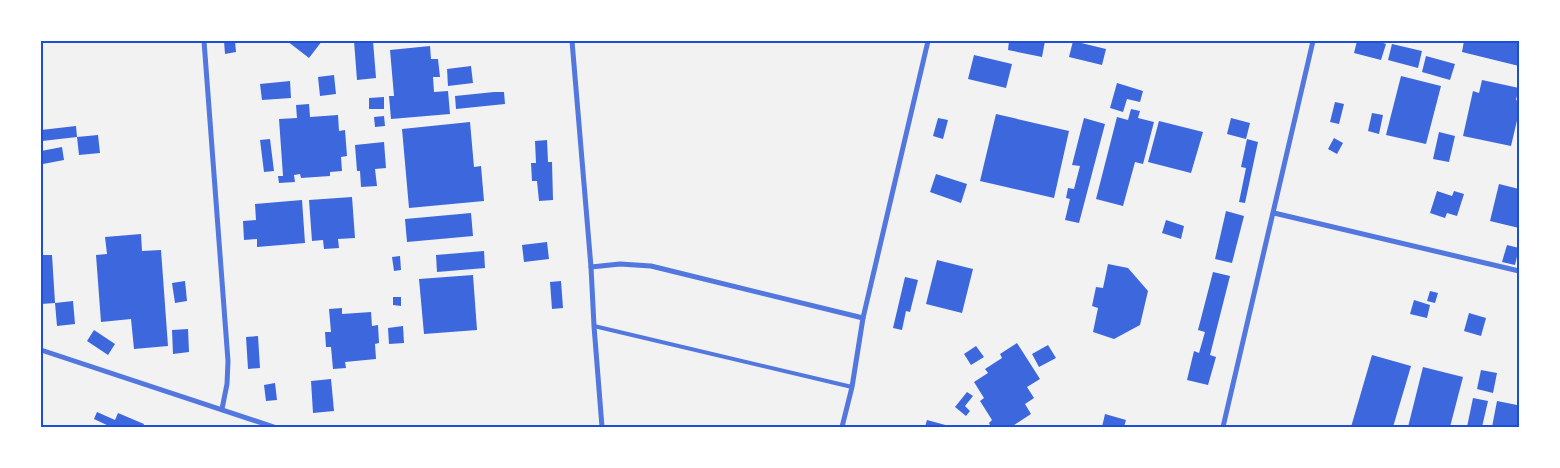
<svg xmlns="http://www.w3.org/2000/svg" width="1560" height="468" font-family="'Libre Baskerville',serif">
  <rect width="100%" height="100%" fill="#f2f2f2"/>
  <g fill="#3d67dc">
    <polygon points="224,41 235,41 236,52 225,54"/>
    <polygon points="287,41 322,41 309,58"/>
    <polygon points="354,41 373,41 376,78 357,80"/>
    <polygon points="1009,41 1045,41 1042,57 1008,50"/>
    <polygon points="1073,41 1106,49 1102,65 1069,57"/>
    <polygon points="1357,41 1377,41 1386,44 1381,60 1354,53"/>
    <polygon points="1464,41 1519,41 1519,66 1462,52"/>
    <polygon points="1392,44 1422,51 1418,68 1388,60"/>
    <polygon points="430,46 431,59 438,59 440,77 433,77 434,92 448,91 450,114 391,119 389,96 394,96 390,50"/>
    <polygon points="974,55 1012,64 1006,88 968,79"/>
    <polygon points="1426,56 1455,64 1450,80 1422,72"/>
    <polygon points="471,66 473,83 448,86 447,69"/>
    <polygon points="334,75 336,94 320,96 318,77"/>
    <polygon points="1401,76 1441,86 1426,144 1386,135"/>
    <polygon points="1482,80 1519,88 1516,100 1519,101 1519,112 1511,146 1463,136 1473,91 1479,93"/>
    <polygon points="290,81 291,98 262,100 260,84"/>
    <polygon points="1117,83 1143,91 1140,102 1127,99 1123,112 1110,108"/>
    <polygon points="494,92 504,92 505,104 456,109 455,96"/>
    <polygon points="384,97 384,109 369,109 369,98"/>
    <polygon points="1335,102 1344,104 1339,124 1330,122"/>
    <polygon points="309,104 310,117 338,115 339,131 345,130 347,156 341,157 342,171 330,172 330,176 301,178 300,174 294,175 295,182 279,183 278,176 283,176 279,119 297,118 296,105"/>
    <polygon points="1131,109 1140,111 1138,118 1154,122 1143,164 1135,162 1123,206 1096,199 1117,117 1128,120"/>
    <polygon points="1372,113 1383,115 1379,134 1368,131"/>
    <polygon points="996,114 1069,131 1054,198 980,181"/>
    <polygon points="384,116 385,126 375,127 374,117"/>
    <polygon points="938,118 948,120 943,139 933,136"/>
    <polygon points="1084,118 1105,124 1079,223 1065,220 1070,199 1066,198 1068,188 1074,189 1080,166 1072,165"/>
    <polygon points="1231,118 1250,123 1246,139 1227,134"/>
    <polygon points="1159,121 1203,132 1191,173 1148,162"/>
    <polygon points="470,122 474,167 481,166 484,201 409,208 402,129"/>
    <polygon points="76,126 77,137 42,141 41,130"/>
    <polygon points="1439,132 1455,136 1449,162 1433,159"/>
    <polygon points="98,135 100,153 79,155 77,137"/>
    <polygon points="1334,138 1343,143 1337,154 1328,149"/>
    <polygon points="270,139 274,171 264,172 260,140"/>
    <polygon points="1247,139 1258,142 1245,203 1239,202 1246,168 1241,167"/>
    <polygon points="547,140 548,162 552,162 553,200 539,201 537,181 532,181 531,163 536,163 535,141"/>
    <polygon points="384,142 386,168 375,169 377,186 361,187 360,171 357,171 355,145"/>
    <polygon points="62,147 64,160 43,164 41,151"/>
    <polygon points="936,174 967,184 961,203 930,192"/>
    <polygon points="1499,184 1519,189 1519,228 1490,221"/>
    <polygon points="1437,191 1452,196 1454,191 1464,194 1457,216 1447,213 1445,218 1430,213"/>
    <polygon points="352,197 355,238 338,239 339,248 324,249 323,240 312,241 309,200"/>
    <polygon points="302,200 305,243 257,247 257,239 244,240 243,221 256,220 255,204"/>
    <polygon points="1226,211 1244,216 1232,263 1215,259"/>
    <polygon points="471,213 473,236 407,242 405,219"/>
    <polygon points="1166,220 1184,226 1181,239 1162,233"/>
    <polygon points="141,234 142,251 161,250 168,346 134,349 131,319 101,322 96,255 107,254 105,237"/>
    <polygon points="547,242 549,259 524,262 522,245"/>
    <polygon points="1507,245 1519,248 1515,265 1502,262"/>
    <polygon points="484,251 485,268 437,272 436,255"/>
    <polygon points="41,255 52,255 55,303 41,304"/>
    <polygon points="400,256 401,270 394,271 392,257"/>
    <polygon points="937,260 973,269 962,313 926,304"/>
    <polygon points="1108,264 1128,268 1148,291 1140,325 1114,339 1093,332 1098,308 1092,306 1096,287 1103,288"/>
    <polygon points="1213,272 1230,276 1210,355 1216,357 1208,385 1187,380 1194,351 1199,353 1205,332 1198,330"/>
    <polygon points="473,275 477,330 424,334 419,279"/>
    <polygon points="905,277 918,280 910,312 906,311 902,330 893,328"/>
    <polygon points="185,281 187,301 175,303 172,283"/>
    <polygon points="561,281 563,308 552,309 550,282"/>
    <polygon points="1430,291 1438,293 1435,303 1427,301"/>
    <polygon points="393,297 401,297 401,306 393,305"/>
    <polygon points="1414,300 1430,305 1427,318 1410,314"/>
    <polygon points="73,301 75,324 57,326 55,303"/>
    <polygon points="342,308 342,314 371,312 372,326 378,325 379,343 375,344 376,359 345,362 346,368 333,369 331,347 326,347 325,332 331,332 329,309"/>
    <polygon points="1469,313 1486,318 1481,336 1464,331"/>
    <polygon points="403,326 404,343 389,344 388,328"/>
    <polygon points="188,329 189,352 173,354 172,330"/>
    <polygon points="94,330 115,344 108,355 87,341"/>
    <polygon points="258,336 260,368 248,369 246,337"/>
    <polygon points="1017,343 1040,379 1027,387 1034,398 1025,404 1031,414 1011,427 991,427 989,423 992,420 980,401 984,398 974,382 988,373 985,369 1002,358 1000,354"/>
    <polygon points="1048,345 1056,358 1039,367 1032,354"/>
    <polygon points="976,346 984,357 971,365 964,354"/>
    <polygon points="1372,355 1411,366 1393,427 1351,427"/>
    <polygon points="1423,367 1463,377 1450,427 1408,427"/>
    <polygon points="1481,370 1497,373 1493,393 1477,389"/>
    <polygon points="331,379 334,411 313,413 311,381"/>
    <polygon points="275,383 277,400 266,401 264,385"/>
    <polygon points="967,392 973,396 965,406 970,411 966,416 955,407"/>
    <polygon points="1473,398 1488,401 1482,427 1467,427"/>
    <polygon points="1518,399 1519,427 1492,427 1497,401 1517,405"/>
    <polygon points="97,412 115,420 118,413 144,424 143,427 111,427 94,419"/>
    <polygon points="1105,414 1126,420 1124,427 1102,427"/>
    <polygon points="927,420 949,426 949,427 925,427"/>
  </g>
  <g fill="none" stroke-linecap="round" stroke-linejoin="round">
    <polyline stroke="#5277de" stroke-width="4" points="594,326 852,387"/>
    <g stroke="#5277de" stroke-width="5">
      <polyline points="204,41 228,361 227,384 222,409"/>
      <polyline points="572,41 591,267 594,326 602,427"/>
      <polyline points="1274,213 1519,271"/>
      <polyline points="591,267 620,264 651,266 863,318"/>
      <polyline points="41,350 274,427"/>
      <polyline points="842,427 852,387 863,318 928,41"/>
      <polyline points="1223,427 1313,41"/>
    </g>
  </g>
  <rect width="1560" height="468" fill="none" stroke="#ffffff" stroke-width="85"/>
  <rect x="42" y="42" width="1476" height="384" fill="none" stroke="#1d4ed8" stroke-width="2"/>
</svg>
